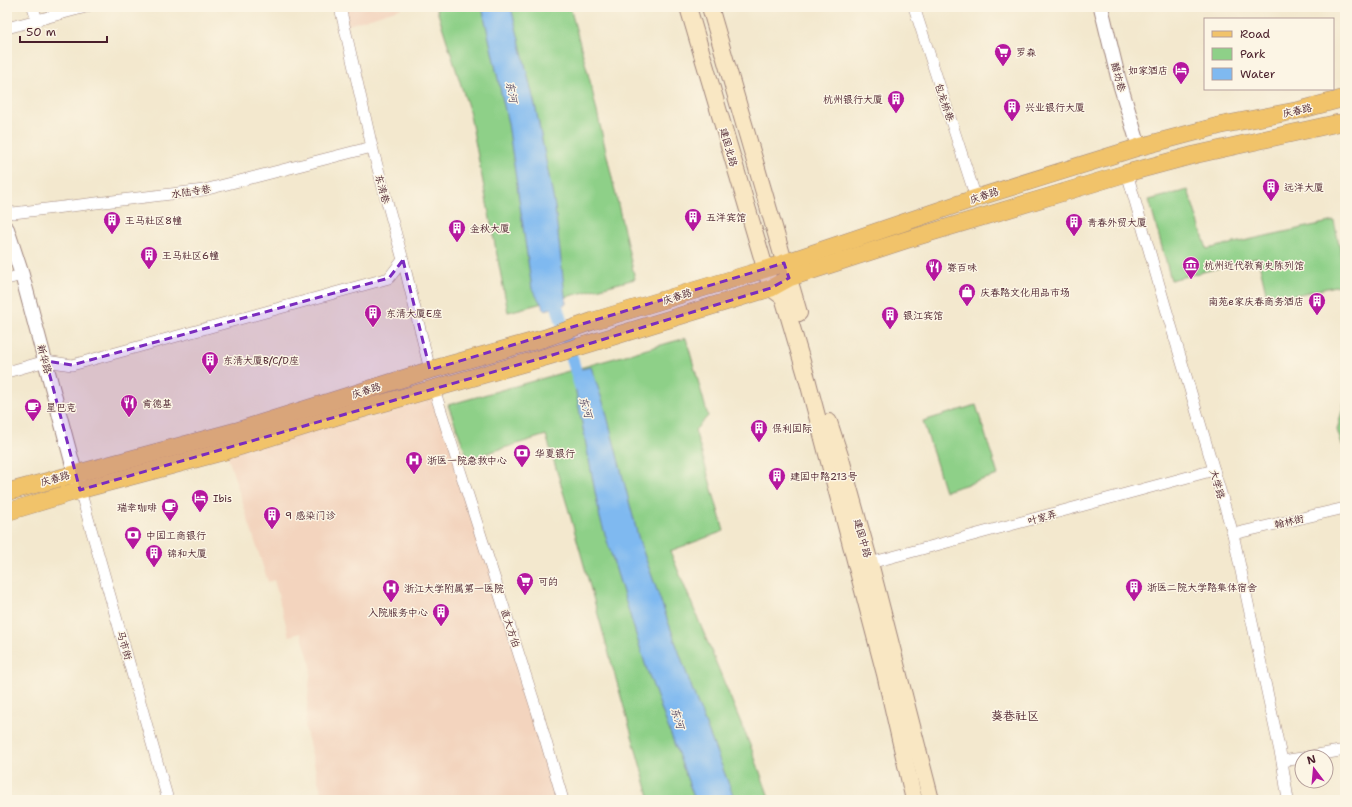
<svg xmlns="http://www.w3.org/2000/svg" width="1352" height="807" font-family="'Shantell Sans','LXGW WenKai TC',sans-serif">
  <rect width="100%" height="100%" fill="#fcf5e5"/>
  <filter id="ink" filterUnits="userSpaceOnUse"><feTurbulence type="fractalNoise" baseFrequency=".025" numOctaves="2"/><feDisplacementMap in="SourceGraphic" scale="8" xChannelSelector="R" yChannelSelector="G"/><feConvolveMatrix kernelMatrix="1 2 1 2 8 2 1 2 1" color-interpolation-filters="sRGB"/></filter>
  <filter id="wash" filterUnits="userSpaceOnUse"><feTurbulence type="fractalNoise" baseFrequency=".012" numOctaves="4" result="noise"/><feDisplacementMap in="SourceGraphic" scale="16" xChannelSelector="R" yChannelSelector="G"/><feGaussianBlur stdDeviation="0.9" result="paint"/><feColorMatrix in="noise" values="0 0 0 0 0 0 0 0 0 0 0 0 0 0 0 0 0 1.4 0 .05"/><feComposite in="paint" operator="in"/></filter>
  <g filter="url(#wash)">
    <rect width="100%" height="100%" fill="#f3e8ce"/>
    <g fill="#f3d4be">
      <polygon points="340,7 405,7 345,26"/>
      <polygon points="434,389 563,800 323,800 305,727 311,666 301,633 289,636 274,580 268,582 226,451"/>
    </g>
    <g fill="#8ed088" stroke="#6c785a">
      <polygon points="436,7 570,7 590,81 635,279 508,312 469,110"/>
      <polygon points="1188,190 1207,249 1334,221 1345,272 1345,284 1268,301 1258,258 1171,280 1149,200"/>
      <polygon points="686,338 708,416 695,430 724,531 670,551 752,750 770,800 650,800 568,508 546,435 468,459 448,405"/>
      <polygon points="1345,399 1345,444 1342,445 1337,430"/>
      <polygon points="976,405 998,475 945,491 923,421"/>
    </g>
    <g fill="#7fb9f0" stroke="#646c8e">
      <polygon points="482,7 511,7 536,109 555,207 566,304 545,310 532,289 508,124"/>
      <polygon points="591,367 605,408 639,540 694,694 735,800 695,800 646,667 600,518 572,371"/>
    </g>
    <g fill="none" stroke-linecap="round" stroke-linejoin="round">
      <polyline stroke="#7fb9f0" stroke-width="12" points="553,292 580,386"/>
    </g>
  </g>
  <g filter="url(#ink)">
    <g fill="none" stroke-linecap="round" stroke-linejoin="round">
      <defs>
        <g id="minor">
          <polyline points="33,7 37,20"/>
          <polyline points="340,7 372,147 403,260 430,370"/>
          <polyline points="914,7 976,198"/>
          <polyline points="7,28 86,7"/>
          <polyline points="1127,173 1164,302 1233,534 1282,761 1288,800"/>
          <polyline points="7,211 13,213 204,190 372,147"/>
          <polyline points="7,279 22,275"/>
          <polyline points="7,372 46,361 72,365 389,278 403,260"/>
          <polyline points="434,389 537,711 563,800"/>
          <polyline points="80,490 168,800"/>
          <polyline points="1233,534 1345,508"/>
          <polyline points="870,563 1214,470"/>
          <polyline points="1306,757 1345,750"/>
          <polyline points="1282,761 1302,758"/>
        </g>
        <g id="tertiary">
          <polyline points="1101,7 1118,77 1139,147"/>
          <polyline points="7,229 22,275 78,484"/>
        </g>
        <g id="secondary">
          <polyline points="688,7 771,288 783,297 808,382 885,674 914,800"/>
          <polyline points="710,7 799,313"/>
          <polyline points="829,422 841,459 870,563 931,800"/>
        </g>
        <g id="primary">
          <polyline points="7,492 236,431 430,370 545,338 593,321 766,269 976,198 1139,147 1222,125 1300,110 1345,98"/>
          <polyline points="7,512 80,490 226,451 348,413 549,356 771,288 789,278 906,240 1127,173 1194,155 1338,123 1345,123"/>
        </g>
      </defs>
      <use href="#minor" stroke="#9e847c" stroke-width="12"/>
      <use href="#tertiary" stroke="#9e847c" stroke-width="16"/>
      <use href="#secondary" stroke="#9e847c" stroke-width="18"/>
      <use href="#primary" stroke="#9e847c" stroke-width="18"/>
      <use href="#minor" stroke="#fff" stroke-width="11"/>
      <use href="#tertiary" stroke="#fff" stroke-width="14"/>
      <use href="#secondary" stroke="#f9e7c3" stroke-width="16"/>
      <use href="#primary" stroke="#f1c36a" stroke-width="17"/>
    </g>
  </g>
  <path fill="#7b2cbf" fill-opacity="0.2" stroke="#7b2cbf" stroke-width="3" stroke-dasharray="8 5" stroke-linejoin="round" d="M 403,260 L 430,370 L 784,263 L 789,278 L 771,288 L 549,356 L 80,490 L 46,361 L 72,365 L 389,278 Z"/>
  <defs>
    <symbol id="supermarket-pin" viewBox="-11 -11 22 30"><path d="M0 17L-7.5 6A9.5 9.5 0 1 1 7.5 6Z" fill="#b5179e" stroke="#fcf5e5"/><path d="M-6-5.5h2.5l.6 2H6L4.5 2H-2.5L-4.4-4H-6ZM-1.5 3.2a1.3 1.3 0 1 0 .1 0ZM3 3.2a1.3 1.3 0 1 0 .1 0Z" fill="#fff"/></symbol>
    <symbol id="hotel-pin" viewBox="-11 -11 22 30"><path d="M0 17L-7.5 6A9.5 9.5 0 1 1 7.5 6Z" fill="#b5179e" stroke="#fcf5e5"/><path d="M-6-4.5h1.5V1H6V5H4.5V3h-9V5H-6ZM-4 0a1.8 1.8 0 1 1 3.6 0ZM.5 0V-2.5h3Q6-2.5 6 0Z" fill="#fff"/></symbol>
    <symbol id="building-pin" viewBox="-11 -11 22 30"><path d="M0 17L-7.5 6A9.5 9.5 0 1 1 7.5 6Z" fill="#b5179e" stroke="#fcf5e5"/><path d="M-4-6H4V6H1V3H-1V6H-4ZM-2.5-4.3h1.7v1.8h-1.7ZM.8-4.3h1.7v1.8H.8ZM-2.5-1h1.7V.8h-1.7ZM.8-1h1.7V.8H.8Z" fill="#fff"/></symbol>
    <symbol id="museum-pin" viewBox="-11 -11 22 30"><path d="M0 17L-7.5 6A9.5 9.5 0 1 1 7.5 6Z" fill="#b5179e" stroke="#fcf5e5"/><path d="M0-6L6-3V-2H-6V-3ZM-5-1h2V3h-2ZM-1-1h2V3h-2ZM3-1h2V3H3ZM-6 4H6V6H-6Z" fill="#fff"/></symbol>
    <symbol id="restaurant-pin" viewBox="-11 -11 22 30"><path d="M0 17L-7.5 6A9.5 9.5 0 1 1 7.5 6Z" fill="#b5179e" stroke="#fcf5e5"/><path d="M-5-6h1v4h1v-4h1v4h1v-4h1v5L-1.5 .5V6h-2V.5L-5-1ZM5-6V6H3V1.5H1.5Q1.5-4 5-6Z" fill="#fff"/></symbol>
    <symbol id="shop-pin" viewBox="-11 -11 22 30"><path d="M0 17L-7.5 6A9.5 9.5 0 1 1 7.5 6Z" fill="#b5179e" stroke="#fcf5e5"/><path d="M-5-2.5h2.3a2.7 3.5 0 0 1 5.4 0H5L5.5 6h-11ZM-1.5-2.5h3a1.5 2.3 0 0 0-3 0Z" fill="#fff"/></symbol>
    <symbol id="cafe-pin" viewBox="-11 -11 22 30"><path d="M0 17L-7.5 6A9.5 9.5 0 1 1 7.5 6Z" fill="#b5179e" stroke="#fcf5e5"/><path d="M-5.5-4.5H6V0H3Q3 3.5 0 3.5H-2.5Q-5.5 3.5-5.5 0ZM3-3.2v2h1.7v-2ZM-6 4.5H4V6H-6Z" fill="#fff"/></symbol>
    <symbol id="bank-pin" viewBox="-11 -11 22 30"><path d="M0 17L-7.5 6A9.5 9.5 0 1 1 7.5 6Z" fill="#b5179e" stroke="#fcf5e5"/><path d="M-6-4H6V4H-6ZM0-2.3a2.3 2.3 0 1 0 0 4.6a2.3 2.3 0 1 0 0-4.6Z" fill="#fff"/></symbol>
    <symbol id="hospital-pin" viewBox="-11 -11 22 30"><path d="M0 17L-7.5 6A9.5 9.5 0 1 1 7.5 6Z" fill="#b5179e" stroke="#fcf5e5"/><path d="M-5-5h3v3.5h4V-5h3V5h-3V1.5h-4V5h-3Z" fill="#fff"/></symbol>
  </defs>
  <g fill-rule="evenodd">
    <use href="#supermarket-pin" x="993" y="42" width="20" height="27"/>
    <use href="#hotel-pin" x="1171" y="60" width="20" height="27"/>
    <use href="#building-pin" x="886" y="89" width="20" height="27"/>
    <use href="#building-pin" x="1002" y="97" width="20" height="27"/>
    <use href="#building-pin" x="1261" y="177" width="20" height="27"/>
    <use href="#building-pin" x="683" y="207" width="20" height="27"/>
    <use href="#building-pin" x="102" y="210" width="20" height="27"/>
    <use href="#building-pin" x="1064" y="212" width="20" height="27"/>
    <use href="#building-pin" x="447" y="218" width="20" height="27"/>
    <use href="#building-pin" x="139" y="245" width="20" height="27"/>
    <use href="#museum-pin" x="1181" y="255" width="20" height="27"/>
    <use href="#restaurant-pin" x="924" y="257" width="20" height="27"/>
    <use href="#shop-pin" x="957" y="282" width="20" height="27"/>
    <use href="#building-pin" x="1307" y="291" width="20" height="27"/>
    <use href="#building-pin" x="363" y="303" width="20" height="27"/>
    <use href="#building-pin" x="880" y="305" width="20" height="27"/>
    <use href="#building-pin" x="200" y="350" width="20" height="27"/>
    <use href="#restaurant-pin" x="119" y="393" width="20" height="27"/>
    <use href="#cafe-pin" x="23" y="397" width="20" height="27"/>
    <use href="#building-pin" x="749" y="418" width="20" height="27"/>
    <use href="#bank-pin" x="512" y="443" width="20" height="27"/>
    <use href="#hospital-pin" x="404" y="450" width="20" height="27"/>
    <use href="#building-pin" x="767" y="466" width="20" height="27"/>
    <use href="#hotel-pin" x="190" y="488" width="20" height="27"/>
    <use href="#cafe-pin" x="160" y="497" width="20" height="27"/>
    <use href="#building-pin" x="262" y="505" width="20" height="27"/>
    <use href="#bank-pin" x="123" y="525" width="20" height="27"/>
    <use href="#building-pin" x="144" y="543" width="20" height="27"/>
    <use href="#supermarket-pin" x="515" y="571" width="20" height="27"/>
    <use href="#building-pin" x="1124" y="577" width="20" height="27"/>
    <use href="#hospital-pin" x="381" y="578" width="20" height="27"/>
    <use href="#building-pin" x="431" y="602" width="20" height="27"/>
  </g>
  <g text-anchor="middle" stroke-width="3" stroke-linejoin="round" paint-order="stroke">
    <g font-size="10" fill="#4a1f2b" stroke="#fcf5e5" text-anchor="start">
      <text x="1016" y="56">罗森</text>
      <text x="1168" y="74" text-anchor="end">如家酒店</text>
      <text x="883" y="103" text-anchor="end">杭州银行大厦</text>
      <text x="1025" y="111">兴业银行大厦</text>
      <text x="1284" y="191">远洋大厦</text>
      <text x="706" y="221">五洋宾馆</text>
      <text x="125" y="224">王马社区8幢</text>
      <text x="1087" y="226">青春外贸大厦</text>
      <text x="470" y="232">金秋大厦</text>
      <text x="162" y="259">王马社区6幢</text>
      <text x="1204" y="269">杭州近代教育史陈列馆</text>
      <text x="947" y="271">赛百味</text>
      <text x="980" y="296">庆春路文化用品市场</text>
      <text x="1304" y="305" text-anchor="end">南苑e家庆春商务酒店</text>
      <text x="386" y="317">东清大厦E座</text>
      <text x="903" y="319">银江宾馆</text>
      <text x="223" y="364">东清大厦B/C/D座</text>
      <text x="142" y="407">肯德基</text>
      <text x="46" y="411">星巴克</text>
      <text x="772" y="432">保利国际</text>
      <text x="535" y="457">华夏银行</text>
      <text x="427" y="464">浙医一院急救中心</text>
      <text x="790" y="480">建国中路213号</text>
      <text x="213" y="502">Ibis</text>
      <text x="157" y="511" text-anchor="end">瑞幸咖啡</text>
      <text x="285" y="519">9 感染门诊</text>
      <text x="146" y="539">中国工商银行</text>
      <text x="167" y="557">锦和大厦</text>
      <text x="538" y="585">可的</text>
      <text x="1147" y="591">浙医二院大学路集体宿舍</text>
      <text x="404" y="592">浙江大学附属第一医院</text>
      <text x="428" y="616" text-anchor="end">入院服务中心</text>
    </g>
    <g font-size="10" fill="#4a1f2b" stroke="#fcf5e5">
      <text transform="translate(1119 77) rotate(75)" y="4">醋坊巷</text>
      <text transform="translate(945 102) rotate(71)" y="4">包龙桥巷</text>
      <text transform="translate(1297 110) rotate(-12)" y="4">庆春路</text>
      <text transform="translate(729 147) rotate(74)" y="4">建国北路</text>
      <text transform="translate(383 189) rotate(75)" y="4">东清巷</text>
      <text transform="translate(191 191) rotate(-9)" y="4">水陆寺巷</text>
      <text transform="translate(984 195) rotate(-18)" y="4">庆春路</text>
      <text transform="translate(677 296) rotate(-17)" y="4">庆春路</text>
      <text transform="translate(45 359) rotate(75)" y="4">新华路</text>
      <text transform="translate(366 390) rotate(-17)" y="4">庆春路</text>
      <text transform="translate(55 478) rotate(-15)" y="4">庆春路</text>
      <text transform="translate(1218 484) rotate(74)" y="4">大学路</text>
      <text transform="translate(1042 517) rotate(-15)" y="4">叶家弄</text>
      <text transform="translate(1289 521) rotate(-13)" y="4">翰林街</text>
      <text transform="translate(863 538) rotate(74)" y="4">建国中路</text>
      <text transform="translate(511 628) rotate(72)" y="4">直大方伯</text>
      <text transform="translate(125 645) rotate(74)" y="4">马市街</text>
    </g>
    <g font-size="11" font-style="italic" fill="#5a4d66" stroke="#fcf5e5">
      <text transform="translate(512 92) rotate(79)" y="4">东河</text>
      <text transform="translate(586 407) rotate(73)" y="4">东河</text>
      <text transform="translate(678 718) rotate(73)" y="4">东河</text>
    </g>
    <g font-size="12" fill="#4a1f2b" stroke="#fcf5e5">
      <text x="1015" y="720">葵巷社区</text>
    </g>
  </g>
  <rect width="1352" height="807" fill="none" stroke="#fcf5e5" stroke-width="24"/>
  <rect x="1204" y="18" width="130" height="72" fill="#fcf5e5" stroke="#b59f9b"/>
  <rect x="1212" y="31" width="20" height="6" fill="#f1c36a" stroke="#b59f9b"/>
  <text x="1240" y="38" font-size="12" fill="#4a1f2b">Road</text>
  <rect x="1212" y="48" width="20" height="12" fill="#8ed088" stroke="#b59f9b"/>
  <text x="1240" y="58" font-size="12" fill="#4a1f2b">Park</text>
  <rect x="1212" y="68" width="20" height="12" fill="#7fb9f0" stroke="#b59f9b"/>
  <text x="1240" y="78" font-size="12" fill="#4a1f2b">Water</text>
  <g transform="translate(1314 769) rotate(344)"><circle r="19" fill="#fcf5e5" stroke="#b59f9b"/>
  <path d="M0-3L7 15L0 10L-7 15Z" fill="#b5179e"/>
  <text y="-6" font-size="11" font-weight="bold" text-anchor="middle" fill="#4a1f2b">N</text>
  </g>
  <path d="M20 36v6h87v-6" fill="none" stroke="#4a1f2b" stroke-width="2"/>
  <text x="26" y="36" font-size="12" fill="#4a1f2b" stroke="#fcf5e5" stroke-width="3" paint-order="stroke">50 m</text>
</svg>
